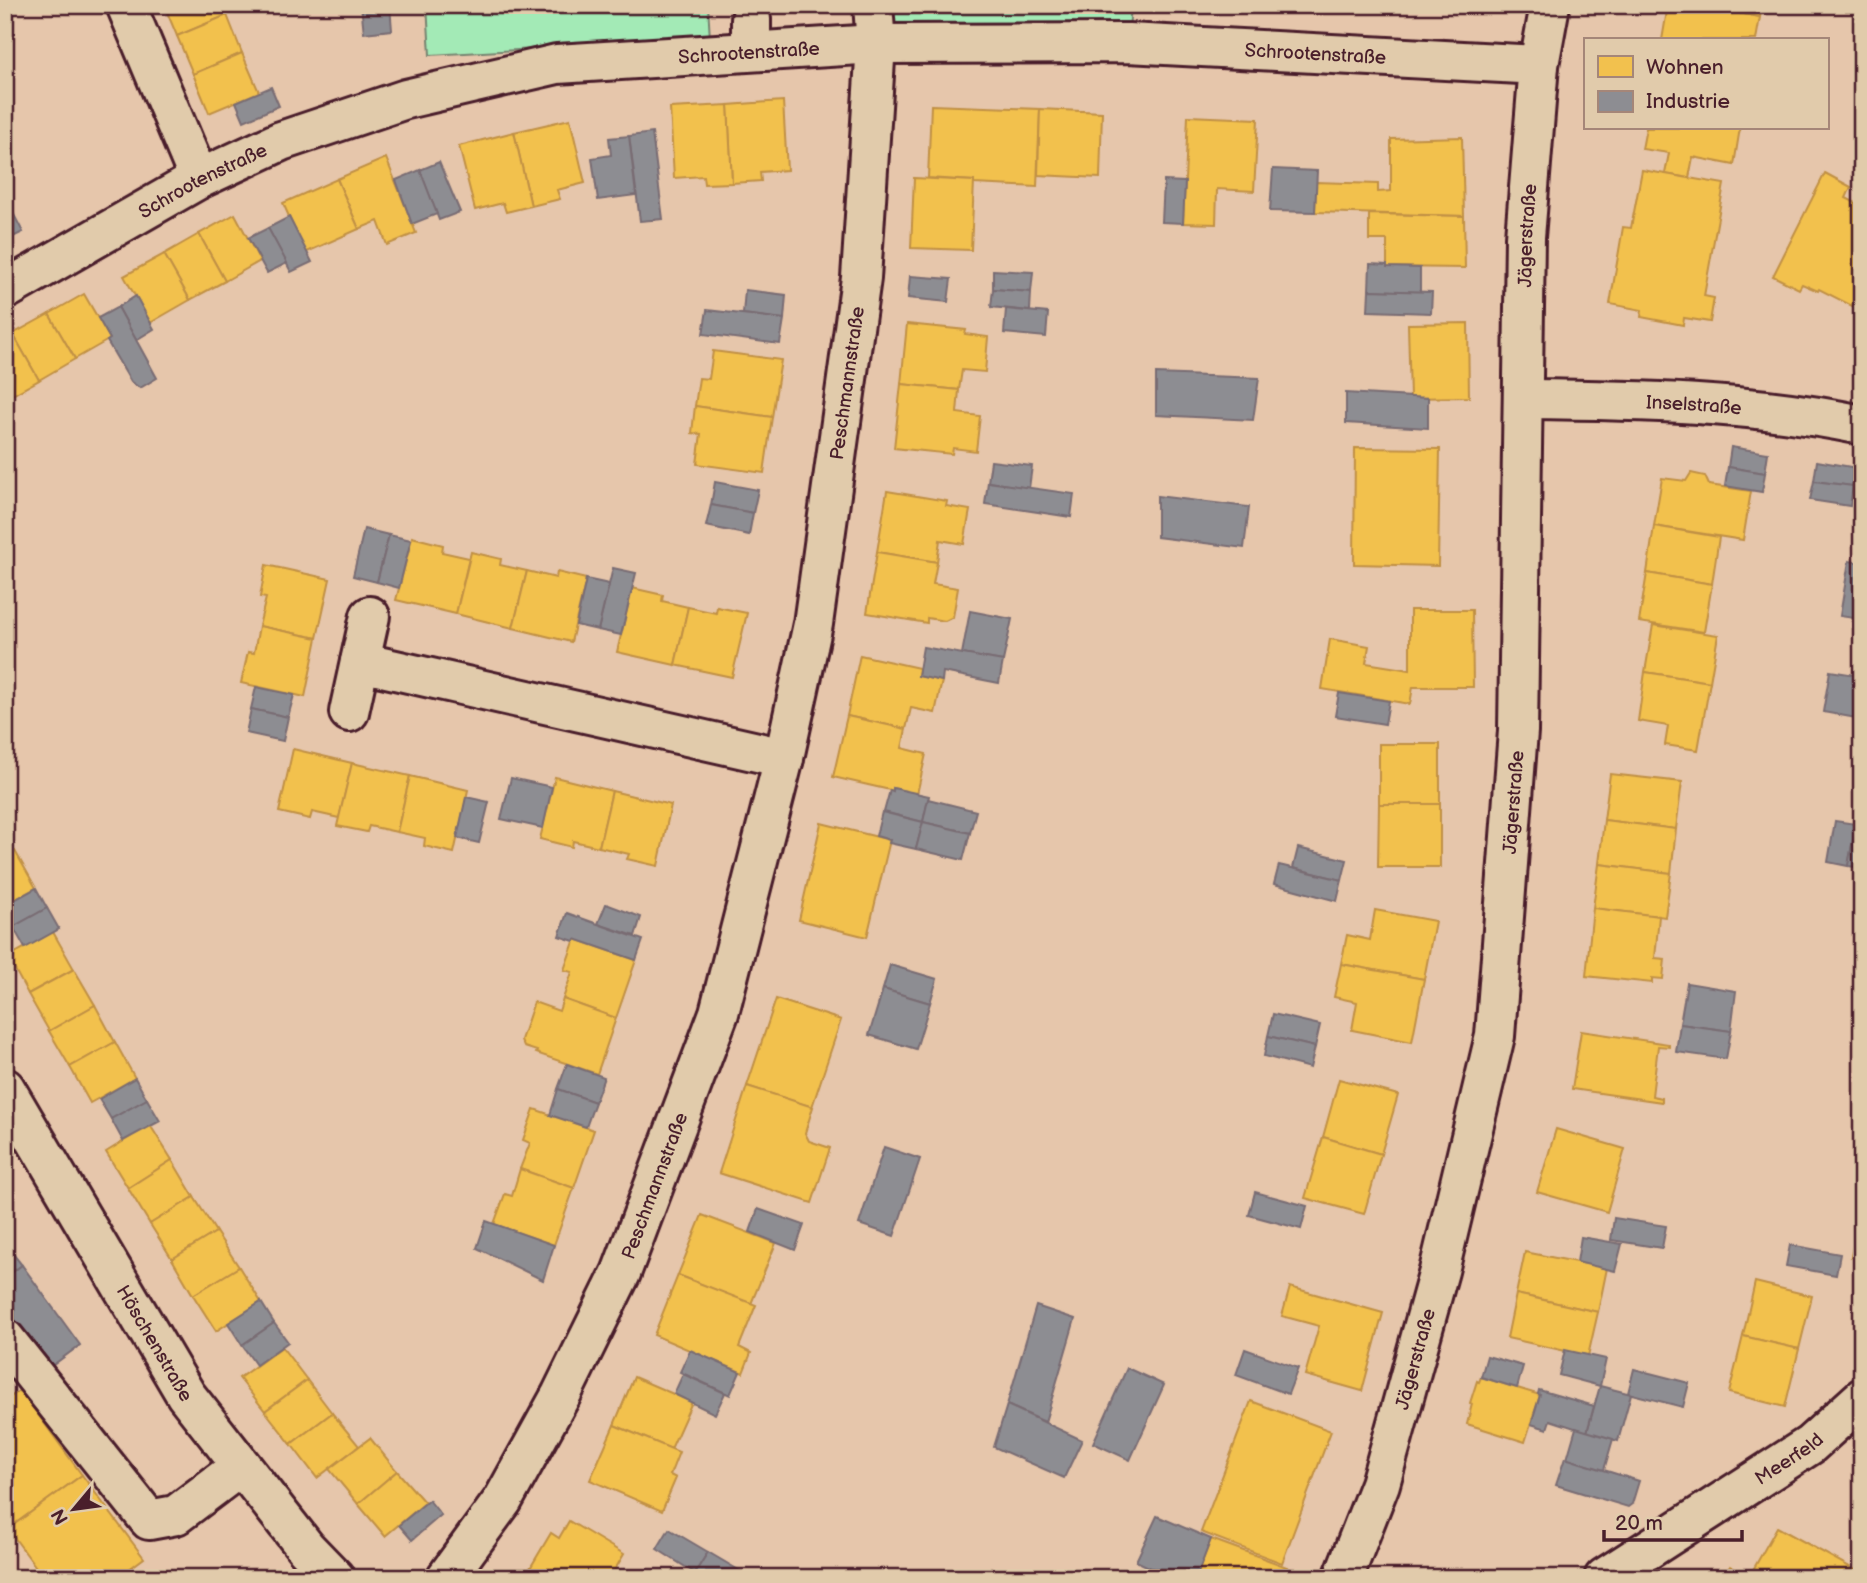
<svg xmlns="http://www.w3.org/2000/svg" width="1867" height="1583" font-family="'Balsamiq Sans',sans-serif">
  <rect width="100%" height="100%" fill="#e6c6ab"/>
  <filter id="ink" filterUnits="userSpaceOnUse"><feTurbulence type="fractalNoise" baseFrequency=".0143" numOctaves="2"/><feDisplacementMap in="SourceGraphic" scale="14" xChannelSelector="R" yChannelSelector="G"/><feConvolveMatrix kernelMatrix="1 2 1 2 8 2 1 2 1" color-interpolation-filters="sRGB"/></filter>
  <g filter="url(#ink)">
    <g fill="#a3eab6" stroke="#768470" stroke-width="2">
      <polygon points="427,5 708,5 710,39 430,55"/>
      <polygon points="873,5 1131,5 1128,43 876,44"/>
    </g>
    <g fill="#f2c14e" stroke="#c09044" stroke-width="2">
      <polygon points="164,5 222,5 227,15 177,36"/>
      <polygon points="1668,5 1696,5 1760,17 1756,40 1662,40"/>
      <polygon points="1696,5 1762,5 1760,17"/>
      <polygon points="227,15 242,53 193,74 177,36"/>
      <polygon points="242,53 259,92 209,113 193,74"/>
      <polygon points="783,101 787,170 760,172 761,181 732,183 728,105"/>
      <polygon points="728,105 732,183 704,184 703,176 674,178 670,108"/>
      <polygon points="931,105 1040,109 1037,187 974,184 974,181 928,178"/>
      <polygon points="1040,109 1102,112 1100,178 1038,175"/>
      <polygon points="1188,116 1258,119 1254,191 1217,189 1216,224 1183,223"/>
      <polygon points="570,119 585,183 557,190 560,199 531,206 514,132"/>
      <polygon points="1646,128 1740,128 1734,165 1693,157 1689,178 1665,174 1669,153 1642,149"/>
      <polygon points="514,132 531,206 506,212 503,203 475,210 459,146"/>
      <polygon points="1462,137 1464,216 1315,212 1316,182 1378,184 1378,192 1391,191 1391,139"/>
      <polygon points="386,158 416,233 387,245 378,221 359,229 337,179"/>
      <polygon points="1642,170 1724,184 1704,296 1714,298 1710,322 1684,318 1683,325 1641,317 1642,310 1610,304 1623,227 1631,228"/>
      <polygon points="1825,173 1851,187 1846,198 1862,206 1862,302 1858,309 1819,289 1818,291 1802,284 1799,289 1773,276"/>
      <polygon points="914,178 974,181 971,250 911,248"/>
      <polygon points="337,179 359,229 305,253 283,203"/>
      <polygon points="235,214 260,261 225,281 199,234"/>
      <polygon points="1369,214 1464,216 1465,268 1387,267 1387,240 1369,240"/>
      <polygon points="199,234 225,281 190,300 164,254"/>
      <polygon points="164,254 190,300 150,323 124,276"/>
      <polygon points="84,294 110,339 75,359 49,314"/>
      <polygon points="49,314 75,359 39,380 13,334"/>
      <polygon points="1468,323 1469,397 1410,398 1408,324"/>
      <polygon points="907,324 966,330 965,334 988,337 985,372 962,370 959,390 901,384"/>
      <polygon points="13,334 39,380 5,399 5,339"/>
      <polygon points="713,351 781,360 772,417 695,406 699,378 709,379"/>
      <polygon points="901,384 959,390 957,413 980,416 976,451 953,448 952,454 894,448"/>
      <polygon points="695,406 772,417 764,473 697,464 701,434 692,433"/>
      <polygon points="1355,448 1440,449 1438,566 1354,564"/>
      <polygon points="1691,473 1705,476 1709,485 1751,491 1743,540 1654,526 1662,478 1686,481"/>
      <polygon points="887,491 947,501 946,506 970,510 964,544 940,540 937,562 877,552"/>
      <polygon points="1654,526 1719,537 1712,584 1647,573"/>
      <polygon points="412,537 443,545 442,552 469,558 456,614 396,600"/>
      <polygon points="471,552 501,559 500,565 527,571 513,628 456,614"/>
      <polygon points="877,552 937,562 933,584 958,588 953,617 945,621 927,618 927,623 867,613"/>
      <polygon points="266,565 330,579 317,638 259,626 266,598 260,597"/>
      <polygon points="527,571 556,578 557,572 586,579 571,642 513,628"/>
      <polygon points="1647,573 1712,584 1704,632 1639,622"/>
      <polygon points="632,588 663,595 662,601 688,607 675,665 617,652"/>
      <polygon points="688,607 716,613 717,607 747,613 732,677 675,665"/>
      <polygon points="1410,610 1472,610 1473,687 1413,687 1410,704 1322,689 1330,639 1369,646 1366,663 1410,670"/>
      <polygon points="1653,625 1718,635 1710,682 1645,672"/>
      <polygon points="259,626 317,638 305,697 241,683 248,652 254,653"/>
      <polygon points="860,655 919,668 918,676 942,681 935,713 911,708 906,729 847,716"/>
      <polygon points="1645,672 1710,682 1698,750 1665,745 1668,726 1638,721"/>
      <polygon points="847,716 906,729 902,748 926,754 917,794 893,788 893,791 890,790 833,777"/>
      <rect x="1379" y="744" width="61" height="60"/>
      <polygon points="293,749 352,763 339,818 312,812 310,819 279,812"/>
      <polygon points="352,763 410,776 397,832 369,826 367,832 337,826"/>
      <polygon points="1610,774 1682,782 1676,829 1604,820"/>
      <polygon points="410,776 468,790 454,853 424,846 425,838 397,832"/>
      <polygon points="555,777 612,791 599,847 573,841 572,847 540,839"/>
      <polygon points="612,791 671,805 658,866 627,859 629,854 599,847"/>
      <polygon points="1379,804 1440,804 1440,867 1378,867"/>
      <polygon points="1604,820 1676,829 1671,873 1599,864"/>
      <polygon points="821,823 890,840 867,937 799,920"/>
      <polygon points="15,851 36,888 5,905 5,856"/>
      <polygon points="1599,864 1671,873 1665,917 1593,908"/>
      <polygon points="1593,908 1659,916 1655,958 1665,959 1663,979 1652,978 1652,983 1586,976"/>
      <polygon points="1375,910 1435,921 1424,979 1341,964 1347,935 1370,940"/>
      <polygon points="53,932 74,969 28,994 8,957"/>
      <polygon points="575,939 636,960 616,1018 563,999 572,972 564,970"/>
      <polygon points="1341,964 1424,979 1412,1042 1352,1030 1357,1002 1334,997"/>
      <polygon points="74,969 95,1005 49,1031 28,994"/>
      <polygon points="563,999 616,1018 597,1074 536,1053 537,1051 524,1047 521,1040 534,1002 559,1011"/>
      <polygon points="776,999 841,1020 812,1107 747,1086"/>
      <polygon points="95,1005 115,1042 70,1067 49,1031"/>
      <polygon points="1581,1031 1669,1044 1669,1047 1658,1046 1652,1096 1662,1098 1662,1102 1572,1089"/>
      <polygon points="115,1042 135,1078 90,1103 70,1067"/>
      <polygon points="1339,1079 1398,1095 1381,1154 1323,1137"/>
      <polygon points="747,1086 813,1107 805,1133 809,1141 830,1148 812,1203 719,1173"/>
      <polygon points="534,1109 594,1130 574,1188 520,1169 530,1143 523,1140"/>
      <polygon points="150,1125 172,1160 128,1188 106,1152"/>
      <polygon points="1556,1129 1625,1149 1607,1212 1537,1192"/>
      <polygon points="1323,1137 1381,1154 1364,1214 1305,1198"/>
      <polygon points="172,1160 194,1197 150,1224 128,1188"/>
      <polygon points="520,1169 574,1188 554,1245 494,1224 505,1194 512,1196"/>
      <polygon points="194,1197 216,1232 172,1259 150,1224"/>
      <polygon points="1862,1198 1862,1259 1851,1257"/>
      <polygon points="702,1215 776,1243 751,1304 678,1275"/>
      <polygon points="216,1232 239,1267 193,1295 172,1259"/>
      <polygon points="1525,1252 1607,1268 1598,1312 1516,1294"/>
      <polygon points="239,1267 261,1302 216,1331 193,1295"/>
      <polygon points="678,1275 756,1305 739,1347 751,1353 743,1373 654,1335"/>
      <polygon points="1755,1282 1812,1296 1799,1349 1743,1336"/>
      <polygon points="1290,1287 1383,1313 1362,1391 1305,1375 1319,1326 1282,1316"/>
      <polygon points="1516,1294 1598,1312 1588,1356 1507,1338"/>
      <polygon points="1743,1336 1799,1349 1785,1407 1729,1393"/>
      <polygon points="282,1347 307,1380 265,1411 239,1378"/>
      <polygon points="634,1377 692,1402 671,1449 614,1425"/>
      <polygon points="1481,1377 1540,1395 1525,1442 1467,1424 1472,1404 1470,1403 1477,1381 1479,1382"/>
      <polygon points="307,1380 332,1413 291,1444 265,1411"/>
      <polygon points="20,1390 82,1475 8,1529 5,1525 5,1401"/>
      <polygon points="1251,1401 1331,1431 1282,1563 1201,1532"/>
      <polygon points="332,1413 359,1446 317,1478 291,1444"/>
      <polygon points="614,1425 679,1452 670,1475 676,1478 662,1511 590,1480"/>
      <polygon points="370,1438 397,1471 358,1504 329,1469"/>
      <polygon points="397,1471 425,1503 385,1536 358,1504"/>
      <polygon points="82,1475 144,1558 117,1578 44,1578 8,1529"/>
      <polygon points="569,1521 624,1554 610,1578 542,1578 529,1570 551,1533 559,1538"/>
      <polygon points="1777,1527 1859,1572 1855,1578 1749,1577"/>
      <polygon points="1211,1539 1287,1567 1283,1578 1196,1578"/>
      <polygon points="1730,1566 1749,1577 1750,1578 1723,1578"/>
    </g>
    <g fill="#8d8d92" stroke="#796c73" stroke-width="2">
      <polygon points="361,5 390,5 392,30 364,33"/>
      <polygon points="271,87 279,106 244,121 236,102"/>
      <polygon points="652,133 663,219 640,221 629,136"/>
      <polygon points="629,136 636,195 598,200 592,158 611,155 609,138"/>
      <polygon points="439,162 460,212 439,220 420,170"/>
      <polygon points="1273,169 1317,171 1315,212 1270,211"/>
      <polygon points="420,170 437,214 412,224 396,180"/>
      <polygon points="1164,181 1185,182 1183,223 1162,222"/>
      <polygon points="13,213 23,232 5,241 5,218"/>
      <polygon points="289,217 312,262 291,272 268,228"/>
      <polygon points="268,228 287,263 267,273 248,238"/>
      <polygon points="1370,264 1387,265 1387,267 1420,268 1420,292 1369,290"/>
      <polygon points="993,270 1033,272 1031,292 993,289"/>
      <polygon points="910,276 951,279 948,302 908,298"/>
      <polygon points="993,289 1031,292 1030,311 991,307"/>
      <polygon points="745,290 786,295 784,319 743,314"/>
      <polygon points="1369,290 1432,292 1431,313 1368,311"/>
      <polygon points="136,296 154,329 136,340 118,307"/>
      <polygon points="118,307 157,378 140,388 131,382 107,341 110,339 98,318"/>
      <polygon points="1006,309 1048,313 1046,337 1004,333"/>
      <polygon points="707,310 784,319 780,344 703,334"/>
      <polygon points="1156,374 1259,378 1253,420 1156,415"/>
      <polygon points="1346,393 1428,398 1428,428 1346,423"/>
      <polygon points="1731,447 1768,453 1765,473 1728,467"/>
      <polygon points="991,461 1032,466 1029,488 988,482"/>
      <polygon points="1817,461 1857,468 1853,486 1814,481"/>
      <polygon points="1728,467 1765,473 1762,492 1725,486"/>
      <polygon points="1814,481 1853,486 1850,506 1810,500"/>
      <polygon points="715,482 758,490 753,513 711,505"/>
      <polygon points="988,482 1074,494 1071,517 985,504"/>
      <polygon points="1157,496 1249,507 1244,548 1157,537"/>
      <polygon points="711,505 753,513 749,535 706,526"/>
      <polygon points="364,529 389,535 377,582 353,576"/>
      <polygon points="389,535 411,540 399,588 377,582"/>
      <polygon points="1849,561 1862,563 1861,619 1840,616"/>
      <polygon points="613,568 636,573 621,635 598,630"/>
      <polygon points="586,579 609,584 598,630 576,625"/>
      <polygon points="970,611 1012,619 1003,661 962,654"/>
      <polygon points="923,647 1003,661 999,683 943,672 942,681 918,676"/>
      <polygon points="1830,671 1862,676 1862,719 1823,712"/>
      <polygon points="256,687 294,695 288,717 251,709"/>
      <polygon points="1339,693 1389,701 1385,724 1335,716"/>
      <polygon points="251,709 288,717 283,741 246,733"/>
      <polygon points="511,778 552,787 543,828 501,819"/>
      <polygon points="893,788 929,796 923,822 884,812 890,790 893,791"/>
      <polygon points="466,797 489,802 479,843 457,838"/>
      <polygon points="928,799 976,811 970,833 923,822"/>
      <polygon points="882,812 923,822 916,849 889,843 890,840 876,836"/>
      <polygon points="1835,821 1856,824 1848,866 1828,862"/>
      <polygon points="923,822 970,833 963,860 916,849"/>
      <polygon points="1856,824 1862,825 1862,868 1848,866"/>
      <polygon points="1298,848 1347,860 1342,880 1293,868"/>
      <polygon points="1279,865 1342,880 1337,901 1274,884"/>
      <polygon points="36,888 47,908 13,927 5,912 5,905"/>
      <polygon points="606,904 641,917 635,936 598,924"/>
      <polygon points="47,908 59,929 25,948 13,927"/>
      <polygon points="567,913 643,940 636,960 575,939 574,941 559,936"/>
      <polygon points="890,965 937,979 930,1003 883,989"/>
      <polygon points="1687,983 1736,991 1731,1031 1680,1024"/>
      <polygon points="883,989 930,1003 916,1049 869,1035"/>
      <polygon points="1273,1014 1320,1025 1315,1047 1268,1036"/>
      <polygon points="1680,1024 1731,1031 1726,1059 1676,1052"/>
      <polygon points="1268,1036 1315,1047 1310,1068 1264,1056"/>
      <polygon points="567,1064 604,1077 595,1102 558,1089"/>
      <polygon points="135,1078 147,1099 111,1119 99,1099"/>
      <polygon points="558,1089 595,1102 586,1127 550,1115"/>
      <polygon points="147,1099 160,1121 123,1141 111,1119"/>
      <polygon points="884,1147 920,1159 894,1236 859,1224"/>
      <polygon points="1255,1192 1307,1206 1301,1229 1249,1215"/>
      <polygon points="758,1209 804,1225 795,1250 750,1232"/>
      <polygon points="1614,1218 1666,1226 1662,1248 1611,1240"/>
      <polygon points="486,1221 554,1245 543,1280 477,1248"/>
      <polygon points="1581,1237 1622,1244 1615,1271 1577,1262"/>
      <polygon points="5,1244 22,1265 5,1278"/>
      <polygon points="1790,1245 1840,1254 1836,1275 1786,1266"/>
      <polygon points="22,1265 80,1345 49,1368 5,1308 5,1278"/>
      <polygon points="261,1302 274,1323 242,1345 228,1323"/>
      <polygon points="1036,1306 1075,1319 1045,1422 1007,1405"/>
      <polygon points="274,1323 288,1342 256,1365 242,1345"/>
      <polygon points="1245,1349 1298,1368 1288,1394 1236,1375"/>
      <polygon points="690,1350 740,1372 730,1395 680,1372"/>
      <polygon points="1565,1350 1606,1359 1600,1386 1559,1375"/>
      <polygon points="1487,1356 1523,1366 1517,1388 1481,1377"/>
      <polygon points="1127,1368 1164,1385 1130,1460 1093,1443"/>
      <polygon points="1634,1369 1689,1383 1683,1407 1628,1393"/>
      <polygon points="683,1374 725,1393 715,1414 674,1394"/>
      <polygon points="1600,1386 1631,1394 1618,1441 1587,1432"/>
      <polygon points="1539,1390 1594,1406 1587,1432 1550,1420 1547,1429 1531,1424 1540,1395 1538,1394"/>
      <polygon points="1007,1405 1082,1440 1064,1478 994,1447"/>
      <polygon points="1576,1428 1613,1439 1604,1470 1567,1459"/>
      <polygon points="1565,1458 1639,1481 1632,1504 1628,1507 1556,1485"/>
      <polygon points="429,1500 441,1515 412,1540 399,1525"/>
      <polygon points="1157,1516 1211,1539 1196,1578 1172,1578 1136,1561"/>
      <polygon points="669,1529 708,1552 695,1573 657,1549"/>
      <polygon points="708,1552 752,1578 704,1578 695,1573"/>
    </g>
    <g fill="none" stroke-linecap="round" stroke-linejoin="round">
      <defs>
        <g id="minor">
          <polyline points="126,5 199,179"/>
          <polyline points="751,51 751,19"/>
          <path id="s1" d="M 5,290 L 199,179 L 281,141 L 406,99 L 557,64 L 876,44 L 1128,43 L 1539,65"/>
          <path id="s2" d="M 1524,399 C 1637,400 1751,402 1862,425"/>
          <polyline points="360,662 784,758"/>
          <polyline points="349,712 370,616"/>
          <path id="s3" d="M 5,1088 L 186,1395 L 306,1548 L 335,1578"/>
          <polyline points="5,1339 149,1520 176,1515 241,1466"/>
          <path id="s4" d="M 446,1578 L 503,1500 L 561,1395 L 621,1273 L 719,1013 L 784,758 L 813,624 L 861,278 L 876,44 L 873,5"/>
          <path id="s5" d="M 1343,1578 L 1380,1484 L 1439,1271 L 1495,1036 L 1518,731 L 1525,237 L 1539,65 L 1550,5"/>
          <path id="s6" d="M 1604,1578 L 1810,1445 L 1862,1398"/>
        </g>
      </defs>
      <use href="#minor" stroke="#4a1f2b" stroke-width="44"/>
      <use href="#minor" stroke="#e1cbab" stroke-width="38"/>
    </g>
  </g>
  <g text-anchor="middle" stroke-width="7" stroke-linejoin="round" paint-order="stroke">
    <g font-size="19" fill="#4a1f2b" stroke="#e1cbab">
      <text dy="7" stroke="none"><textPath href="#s1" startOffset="793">Schrootenstraße</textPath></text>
      <text dy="7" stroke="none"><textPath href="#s1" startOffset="1360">Schrootenstraße</textPath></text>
      <text dy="7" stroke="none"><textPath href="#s1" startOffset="226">Schrootenstraße</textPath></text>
      <text dy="7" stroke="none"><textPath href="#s5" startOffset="1365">Jägerstraße</textPath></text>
      <text dy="7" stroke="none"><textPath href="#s4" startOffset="1274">Peschmannstraße</textPath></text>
      <text dy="7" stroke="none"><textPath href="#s2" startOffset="170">Inselstraße</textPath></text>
      <text dy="7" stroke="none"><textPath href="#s5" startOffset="798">Jägerstraße</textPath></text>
      <text dy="7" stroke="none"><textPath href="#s4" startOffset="446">Peschmannstraße</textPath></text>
      <text dy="7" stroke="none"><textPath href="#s3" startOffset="296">Höschenstraße</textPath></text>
      <text dy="7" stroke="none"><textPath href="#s5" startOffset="231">Jägerstraße</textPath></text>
      <text dy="7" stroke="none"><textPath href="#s6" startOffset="220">Meerfeld</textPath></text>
    </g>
  </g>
  <rect width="1867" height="1583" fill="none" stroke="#e1cbab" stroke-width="28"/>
  <rect x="14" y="14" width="1839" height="1555" fill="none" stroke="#4a1f2b" stroke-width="2.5" filter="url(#ink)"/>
  <rect x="1584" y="38" width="245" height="91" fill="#e1cbab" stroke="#a58678" stroke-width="2"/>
  <rect x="1598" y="56" width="35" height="21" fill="#f2c14e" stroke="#a58678" stroke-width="2"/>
  <text x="1646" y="74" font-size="21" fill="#4a1f2b">Wohnen</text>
  <rect x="1598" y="91" width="35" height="21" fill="#8d8d92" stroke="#a58678" stroke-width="2"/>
  <text x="1646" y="108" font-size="21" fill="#4a1f2b">Industrie</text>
  <g transform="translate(74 1509) rotate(241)" stroke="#e1cbab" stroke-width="5" paint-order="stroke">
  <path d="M0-5L12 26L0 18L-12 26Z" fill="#4a1f2b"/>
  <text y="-10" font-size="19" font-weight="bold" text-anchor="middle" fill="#4a1f2b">N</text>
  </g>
  <path d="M1604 1530v10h138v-10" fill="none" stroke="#4a1f2b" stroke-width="3.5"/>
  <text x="1615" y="1530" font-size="21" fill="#4a1f2b" stroke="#e1cbab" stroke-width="5" paint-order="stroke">20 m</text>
</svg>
